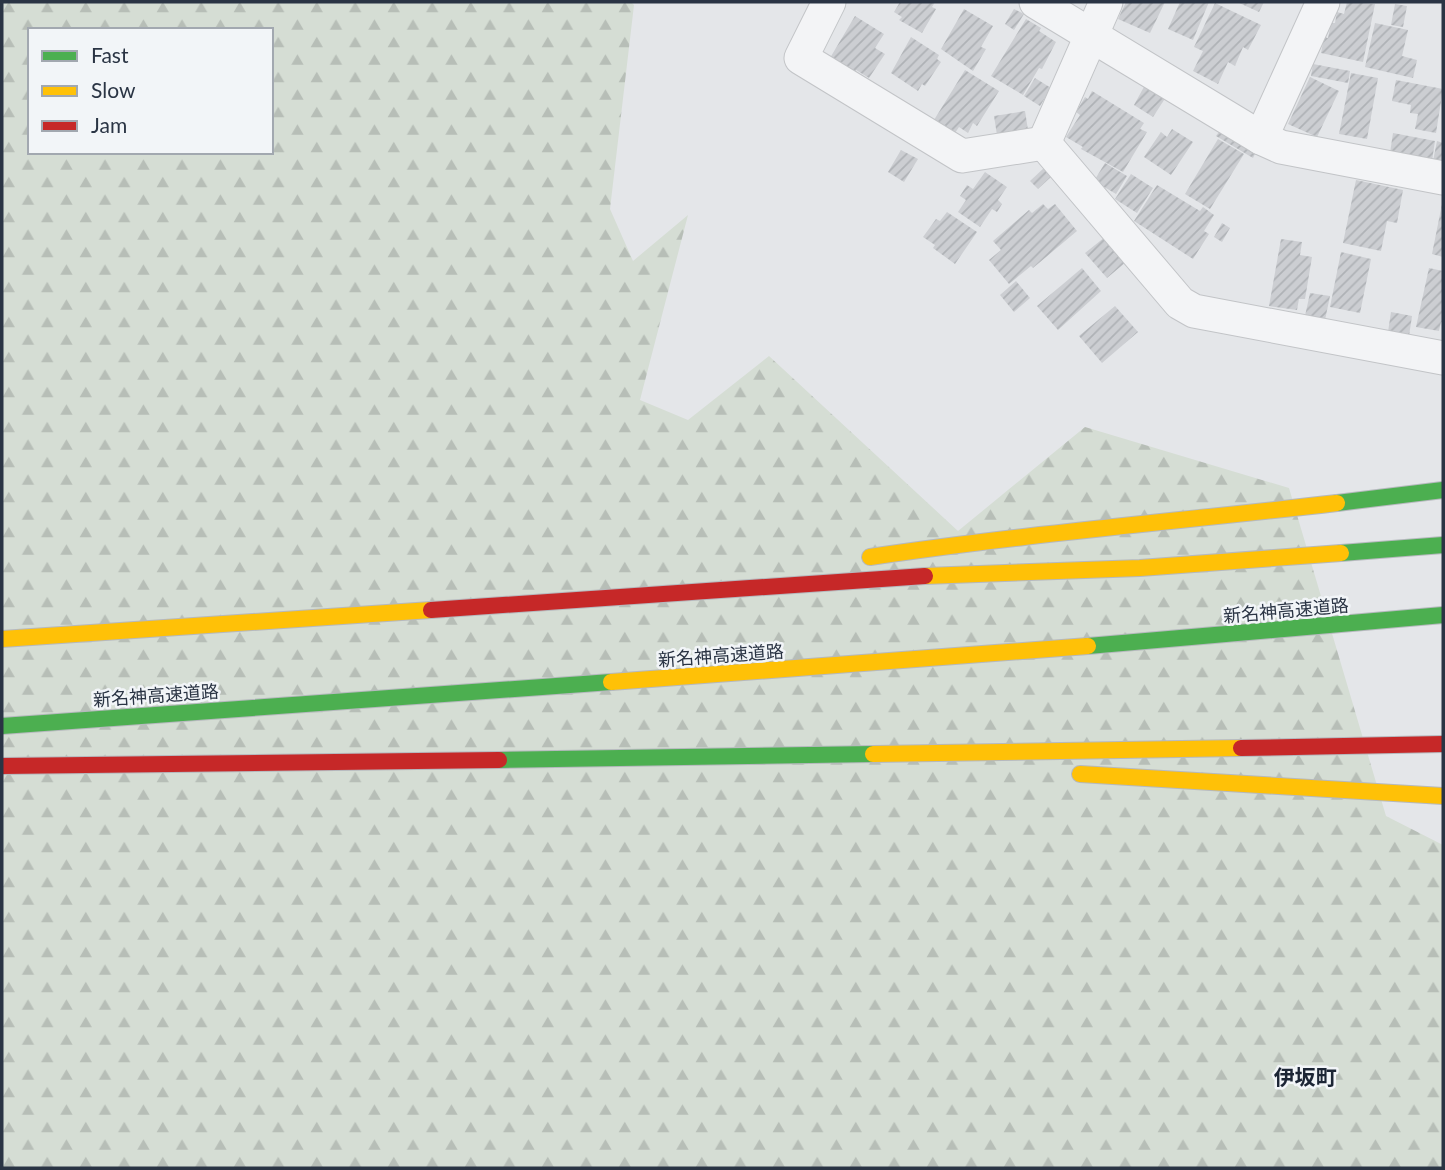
<svg xmlns="http://www.w3.org/2000/svg" width="1445" height="1170" font-family="Lato,'Noto Sans JP',sans-serif">
  <defs>
    <pattern id="forest-firs" width="22" height="20" patternUnits="userSpaceOnUse" patternTransform="scale(1.75)"><rect width="22" height="20" fill="#d5ddd4"/><path d="M5 1l3.5 6h-7zM16 11l3.5 6h-7z" fill="#b7beb7"/></pattern>
    <pattern id="building-hatch" width="6" height="6" patternUnits="userSpaceOnUse" patternTransform="scale(1.75)"><rect width="6" height="6" fill="#ccced2"/><path d="M-1 1l2-2M0 6l6-6M5 7l2-2" fill="none" stroke="#afb2b6"/></pattern>
  </defs>
  <rect width="100%" height="100%" fill="#e4e6e9"/>
  <path fill="url(#forest-firs)" fill-rule="evenodd" d="M 2,2 L 631,2 L 634,5 L 610,209 L 633,261 L 688,215 L 640,400 L 688,420 L 769,356 L 958,531 L 1085,427 L 1289,488 L 1386,816 L 1443,845 L 1443,1168 L 2,1168 ZM 30,30 L 271,30 L 271,152 L 30,152 Z"/>
  <g fill="url(#building-hatch)">
    <polygon points="900,2 935,2 932,7 936,9 922,33 899,20 902,17 894,12"/>
    <polygon points="1126,2 1165,2 1150,33 1118,19"/>
    <polygon points="1180,2 1209,2 1193,40 1168,29"/>
    <polygon points="1237,2 1264,2 1259,12"/>
    <polygon points="1347,2 1375,4 1363,62 1321,53 1324,37 1328,38 1331,23 1335,23 1337,12 1344,14"/>
    <polygon points="1215,3 1261,25 1248,50 1243,47 1235,66 1228,62 1218,84 1193,71 1203,51 1194,47"/>
    <polygon points="1395,4 1407,6 1403,27 1391,25"/>
    <polygon points="964,9 993,26 981,47 986,49 973,71 941,49"/>
    <polygon points="1014,9 1024,14 1014,30 1005,24"/>
    <polygon points="855,16 884,34 875,48 885,54 869,78 856,70 855,73 830,58"/>
    <polygon points="1026,19 1041,28 1039,31 1056,42 1042,69 1039,68 1023,95 991,76"/>
    <polygon points="1375,23 1408,30 1402,56 1417,60 1413,78 1365,67"/>
    <polygon points="911,37 939,55 937,59 941,62 925,86 922,84 918,91 891,73"/>
    <polygon points="1313,64 1350,71 1348,83 1311,76"/>
    <polygon points="965,70 999,91 977,126 973,123 968,133 959,127 955,133 934,120"/>
    <polygon points="1351,73 1378,78 1367,139 1339,134"/>
    <polygon points="1310,77 1339,91 1317,137 1288,124"/>
    <polygon points="1035,78 1051,88 1040,106 1024,96"/>
    <polygon points="1396,80 1443,89 1436,133 1415,129 1418,114 1410,113 1411,105 1392,101"/>
    <polygon points="1145,85 1166,97 1153,117 1134,105"/>
    <polygon points="1092,91 1144,123 1140,129 1147,132 1123,172 1081,149 1083,147 1066,137 1080,115 1076,112 1085,97 1088,99"/>
    <polygon points="1025,111 1028,130 997,135 994,116"/>
    <polygon points="1172,129 1193,142 1171,175 1144,157 1161,132 1167,137"/>
    <polygon points="1221,129 1257,150 1253,158 1216,136"/>
    <polygon points="1393,133 1435,141 1432,161 1390,153"/>
    <polygon points="1218,139 1244,154 1210,209 1185,194"/>
    <polygon points="1437,141 1443,143 1443,163 1433,161"/>
    <polygon points="901,150 918,159 904,182 888,172"/>
    <polygon points="1105,163 1127,176 1116,194 1094,181"/>
    <polygon points="1045,167 1052,176 1038,189 1030,181"/>
    <polygon points="985,172 1007,187 998,200 1002,204 997,212 992,209 980,227 958,212 966,200 960,196 967,185 973,189"/>
    <polygon points="1131,174 1153,188 1137,213 1115,199"/>
    <polygon points="1356,180 1403,190 1397,223 1387,221 1381,251 1343,243"/>
    <polygon points="1157,185 1200,211 1203,207 1214,215 1204,231 1209,234 1193,259 1134,221"/>
    <polygon points="1043,204 1048,209 1055,204 1077,231 1033,268 1031,266 1009,284 989,260 1001,250 993,241 1029,210 1032,213"/>
    <polygon points="1442,204 1443,204 1443,257 1432,254"/>
    <polygon points="947,212 977,232 955,264 933,248 935,245 923,237 936,219 940,221"/>
    <polygon points="1222,223 1230,228 1222,242 1214,237"/>
    <polygon points="1105,237 1126,262 1107,278 1085,253"/>
    <polygon points="1281,239 1302,242 1300,255 1312,257 1305,299 1299,299 1297,310 1269,306"/>
    <polygon points="1341,252 1371,259 1360,313 1330,307"/>
    <polygon points="1082,268 1101,291 1058,330 1037,306"/>
    <polygon points="1429,268 1443,271 1443,323 1441,322 1439,331 1416,327"/>
    <polygon points="1016,281 1030,298 1014,312 1000,295"/>
    <polygon points="1310,293 1330,296 1325,320 1305,316"/>
    <polygon points="1115,306 1138,332 1102,363 1079,336"/>
    <polygon points="1391,312 1412,316 1409,336 1388,332"/>
  </g>
  <g fill="none" stroke-linecap="round" stroke-linejoin="round">
    <defs>
      <g id="street">
        <polyline points="829,2 801,58 962,156 1044,143"/>
        <polyline points="1036,2 1261,138 1281,147 1443,178"/>
        <polyline points="1261,138 1323,2"/>
        <polyline points="1044,143 1180,303 1194,311 1443,358"/>
        <polyline points="1044,143 1106,2"/>
      </g>
      <g id="fast">
        <polyline points="1337,503 1443,490"/>
        <polyline points="1341,553 1443,545"/>
        <polyline points="1088,646 1443,615"/>
        <polyline points="2,726 611,682"/>
        <polyline points="499,760 873,754"/>
      </g>
      <g id="slow">
        <path d="M 870,557 C 1025,534 1181,521 1337,503"/>
        <polyline points="925,576 1140,568 1341,553"/>
        <polyline points="2,639 431,610"/>
        <polyline points="611,682 1088,646"/>
        <polyline points="873,754 1241,748"/>
        <polyline points="1080,774 1443,796"/>
      </g>
      <g id="jam">
        <polyline points="431,610 925,576"/>
        <polyline points="1241,748 1443,744"/>
        <polyline points="2,766 499,760"/>
      </g>
    </defs>
    <use href="#street" stroke="#c2c4c7" stroke-width="35"/>
    <use href="#fast" stroke="#b6b9be" stroke-width="18"/>
    <use href="#slow" stroke="#b6b9be" stroke-width="18"/>
    <use href="#jam" stroke="#b6b9be" stroke-width="18"/>
    <use href="#street" stroke="#f3f4f6" stroke-width="33"/>
    <use href="#fast" stroke="#4caf50" stroke-width="16"/>
    <use href="#slow" stroke="#ffc107" stroke-width="16"/>
    <use href="#jam" stroke="#c62828" stroke-width="16"/>
  </g>
  <g text-anchor="middle" stroke-width="5" stroke-linejoin="round" paint-order="stroke">
    <g font-size="18" fill="#2a3444" stroke="#f2f5f8">
      <text transform="translate(1286 611) rotate(-5)" y="6">新名神高速道路</text>
      <text transform="translate(721 656) rotate(-4)" y="6">新名神高速道路</text>
      <text transform="translate(156 696) rotate(-4)" y="6">新名神高速道路</text>
    </g>
    <g font-size="21" font-weight="bold" fill="#1c2535" stroke="#f2f5f8">
      <text x="1305" y="1085">伊坂町</text>
    </g>
  </g>
  <rect width="1445" height="1170" fill="none" stroke="#2a3444" stroke-width="7"/>
  <rect x="28" y="28" width="245" height="126" fill="#f2f5f8" stroke="#a2a8b0" stroke-width="2"/>
  <rect x="42" y="51" width="35" height="10" fill="#4caf50" stroke="#a2a8b0" stroke-width="2"/>
  <text x="91" y="63" font-size="21" fill="#2a3444">Fast</text>
  <rect x="42" y="86" width="35" height="10" fill="#ffc107" stroke="#a2a8b0" stroke-width="2"/>
  <text x="91" y="98" font-size="21" fill="#2a3444">Slow</text>
  <rect x="42" y="121" width="35" height="10" fill="#c62828" stroke="#a2a8b0" stroke-width="2"/>
  <text x="91" y="133" font-size="21" fill="#2a3444">Jam</text>
</svg>
